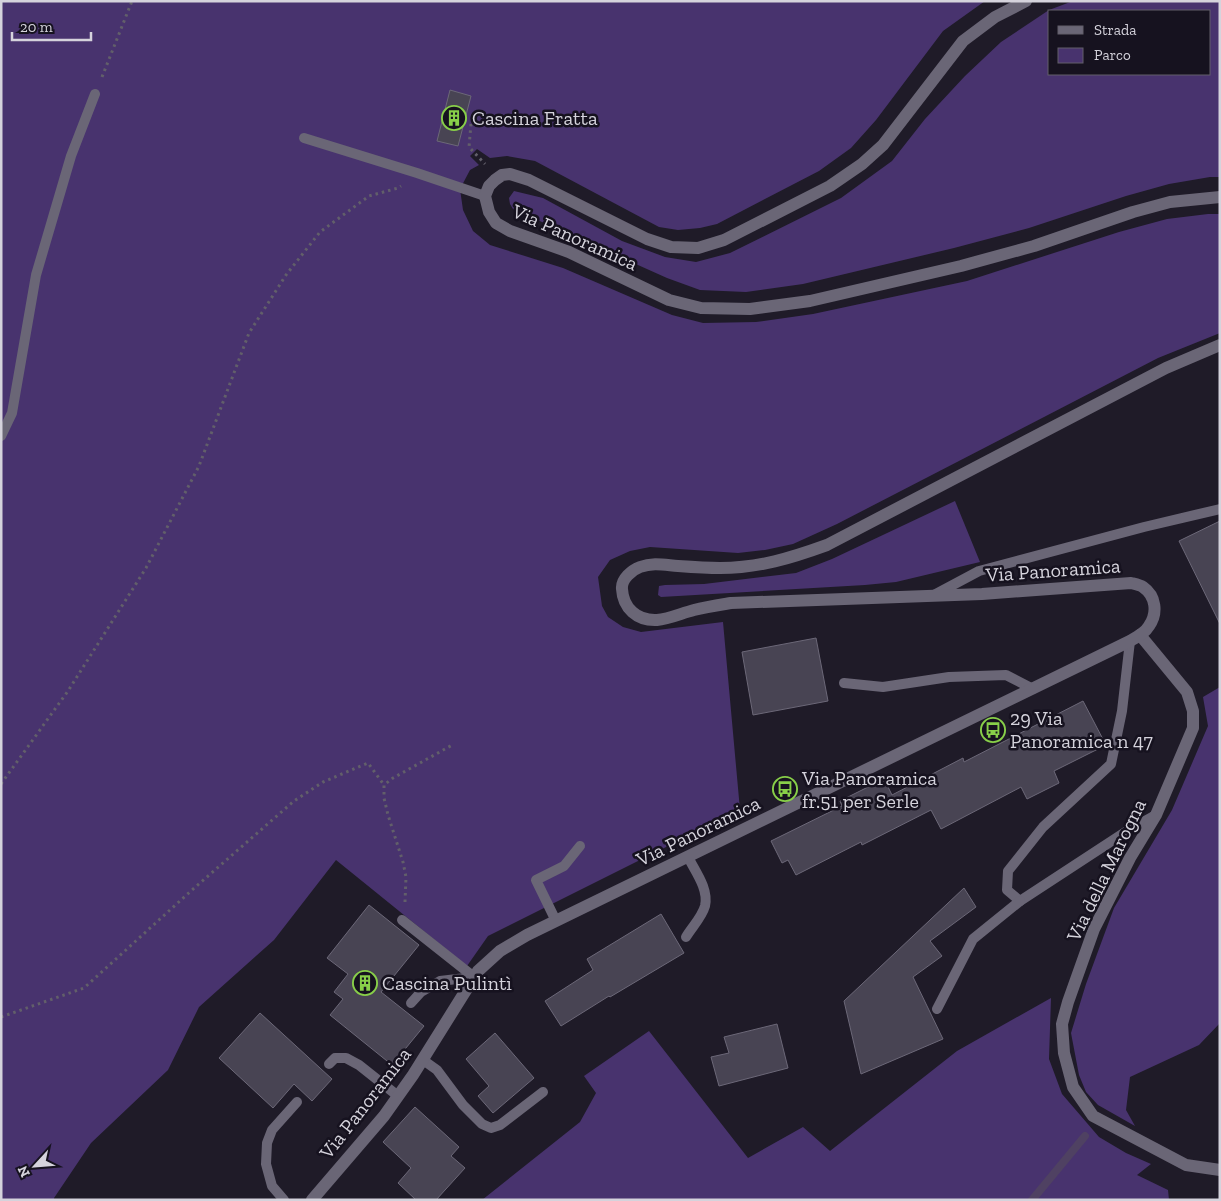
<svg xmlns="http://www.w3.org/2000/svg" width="1221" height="1201" font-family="'Zilla Slab',serif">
  <rect width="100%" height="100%" fill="#1f1b28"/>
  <g fill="#48336e" fill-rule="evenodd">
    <polygon points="1,1 985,1 943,31 876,120 851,148 819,171 717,224 700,228 678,230 659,227 535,161 507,156 490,158 477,149 470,156 479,165 470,170 460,189 463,210 473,231 490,245 563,268 672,315 703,323 756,322 813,314 967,281 1119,232 1167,219 1208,214 1220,214 1220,333 1158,358 837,524 793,544 765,550 738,553 650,547 630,551 610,560 598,577 602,606 608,617 623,627 641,632 723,622 740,810 488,936 467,966 336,860 274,940 199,1007 168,1070 91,1143 54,1198 54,1200 1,1200"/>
    <path d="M 1073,1 L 1220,1 L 1220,177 L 1210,177 L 1169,184 L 1126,196 L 1029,228 L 954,248 L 803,284 L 746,292 L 700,290 L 667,278 L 513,209 L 510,204 L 509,198 L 514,191 L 543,198 L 622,241 L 665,257 L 696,262 L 730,253 L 841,198 L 892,161 L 925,119 L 965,76 L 1001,42 L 1049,10 ZM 1210,11 L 1210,74 L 1050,74 L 1050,11 Z"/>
    <polygon points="955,501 980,562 896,582 865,585 661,597 658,595 659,586 665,585 704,584 796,573 832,559"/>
    <polygon points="1220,687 1220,1023 1199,1045 1130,1077 1126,1110 1135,1126 1098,1105 1086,1092 1079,1075 1071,1033 1086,984 1114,908 1172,810 1208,726 1203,697"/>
    <polygon points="1051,998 1049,1059 1062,1094 1099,1137 1126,1153 1151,1164 1137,1175 1168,1190 1169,1200 482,1200 580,1122 596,1093 584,1076 649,1031 748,1158 803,1127 830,1151 957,1051"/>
  </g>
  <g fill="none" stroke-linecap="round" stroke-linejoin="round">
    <polyline stroke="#4f4162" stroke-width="8" points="1032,1200 1085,1136"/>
  </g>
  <g fill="#484453" stroke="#6c6878">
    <polygon points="450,90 471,96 458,146 437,141"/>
    <polygon points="1220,521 1220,624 1179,541"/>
    <polygon points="816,638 828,701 753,715 742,652"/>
    <polygon points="1083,701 1106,745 1054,771 1059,783 1027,799 1021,787 941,829 931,810 862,845 861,842 796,875 788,860 782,863 771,841 842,806 840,801 884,779 892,795 963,758 964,762"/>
    <polygon points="964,888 976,907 930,941 942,956 913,977 943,1039 861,1074 844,1001"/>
    <polygon points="369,905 419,945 381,992 424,1026 392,1065 330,1015 343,999 334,992 348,974 327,958"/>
    <polygon points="661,914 684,953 610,997 609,996 561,1026 545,1001 593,970 587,959"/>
    <polygon points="260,1013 332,1079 312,1101 294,1084 273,1108 219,1058"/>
    <polygon points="777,1024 788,1068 719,1086 711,1057 729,1053 724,1037"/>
    <polygon points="495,1033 534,1078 493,1113 478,1096 489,1086 466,1059"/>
    <polygon points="415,1107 459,1147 451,1156 465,1168 436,1200 416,1200 398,1183 411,1168 383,1142"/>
  </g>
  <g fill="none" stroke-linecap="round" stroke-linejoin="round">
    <g stroke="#625f6a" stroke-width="3" stroke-dasharray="2.5 4" stroke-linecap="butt">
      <polyline points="102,77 132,1"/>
      <polyline points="471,124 469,147 485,164"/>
      <polyline points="1,784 68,691 146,568 199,466 249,333 286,275 320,232 369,196 398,188 401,186"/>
      <polyline points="405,902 406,877 403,862 388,815 384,798 384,785 393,778 454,744"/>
      <polyline points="1,1017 84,988 192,890 294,801 323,782 368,763 384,785"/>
    </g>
    <g stroke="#6a6676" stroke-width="10">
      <polyline points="304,138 417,173 485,196"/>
      <polyline points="1,436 12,413 36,275 71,156 95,94"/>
      <polyline points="934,595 979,571 1144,527 1220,509"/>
      <polyline points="1130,641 1122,711 1111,764 1043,827 1008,871 1007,890 1020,901 1127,831 1156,815"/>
      <polyline points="844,683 883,687 949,677 1006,675 1033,689"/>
      <polyline points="402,920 474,977"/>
      <polyline points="556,921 536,880 564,866 580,846"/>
      <path d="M 686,937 C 692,927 702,917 705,906 C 709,889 695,871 688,857"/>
      <polyline points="411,1003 421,992 440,981 474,977"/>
      <polyline points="937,1009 973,939 1020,901"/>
      <polyline points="423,1060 437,1070 463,1105 482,1124 491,1128 500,1125 543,1092"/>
      <polyline points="329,1064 335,1058 346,1058 359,1065 398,1096"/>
      <polyline points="284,1200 272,1186 266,1164 267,1143 272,1130 297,1102"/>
    </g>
    <polyline stroke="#6a6676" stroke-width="12" points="1140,635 1187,692 1193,711 1193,728 1156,815 1130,858 1094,929 1068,1002 1062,1024 1064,1053 1073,1087 1093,1116 1186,1165 1220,1170"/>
    <g stroke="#6a6676" stroke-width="12">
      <polyline points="1026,1 995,17 963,41 883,145 862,164 830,186 724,240 698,248 671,247 647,239 529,180 510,174 502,175 495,180 489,186 485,196 489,212 496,223 510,231 569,252 669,300 701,308 750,309 810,301 961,266 1034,246 1133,212 1170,202 1220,197"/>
      <path d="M 312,1200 L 384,1116 L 413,1075 L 478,971 L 500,951 L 527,935 L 1130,641 C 1137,637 1145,633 1149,626 C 1158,613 1156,596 1143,587 C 1140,585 1135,584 1131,583 L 982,594 L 731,603 C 719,605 706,607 694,610 C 682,613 669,619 657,620 C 637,621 623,608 622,589 C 621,579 632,570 640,567 C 653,562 665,565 678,566 C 692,567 706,568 720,568 C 759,568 791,558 827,545 L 1166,368 L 1220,345"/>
    </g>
  </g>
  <defs>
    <symbol id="building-ring" viewBox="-11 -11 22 22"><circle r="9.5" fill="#16121f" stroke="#88cf49" stroke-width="1.5"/><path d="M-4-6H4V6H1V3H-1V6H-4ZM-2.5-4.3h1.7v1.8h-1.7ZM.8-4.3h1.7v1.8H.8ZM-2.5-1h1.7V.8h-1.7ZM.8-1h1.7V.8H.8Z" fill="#88cf49"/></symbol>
    <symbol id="bus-ring" viewBox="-11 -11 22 22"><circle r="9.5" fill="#16121f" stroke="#88cf49" stroke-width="1.5"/><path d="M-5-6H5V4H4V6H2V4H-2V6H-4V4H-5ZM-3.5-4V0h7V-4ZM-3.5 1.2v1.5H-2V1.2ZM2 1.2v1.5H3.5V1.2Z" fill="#88cf49"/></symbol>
  </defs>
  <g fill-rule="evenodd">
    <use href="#building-ring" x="440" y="104" width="28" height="28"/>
    <use href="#bus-ring" x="979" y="716" width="28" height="28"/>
    <use href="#bus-ring" x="771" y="775" width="28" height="28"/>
    <use href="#building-ring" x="351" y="969" width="28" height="28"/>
  </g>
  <g text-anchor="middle" stroke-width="5" stroke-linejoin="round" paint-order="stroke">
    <g font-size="20" fill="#d5d3dc" stroke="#16121f" text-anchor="start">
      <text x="472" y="125">Cascina Fratta</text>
      <text x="1010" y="725">29 Via<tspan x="1010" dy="23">Panoramica n 47</tspan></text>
      <text x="802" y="785">Via Panoramica<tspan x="802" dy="23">fr.51 per Serle</tspan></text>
      <text x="382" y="990">Cascina Pulintì</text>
    </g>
    <g font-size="20" fill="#d5d3dc" stroke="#16121f">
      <text transform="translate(575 237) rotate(24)" y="7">Via Panoramica</text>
      <text transform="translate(1053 570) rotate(-4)" y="7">Via Panoramica</text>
      <text transform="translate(698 831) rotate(-26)" y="7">Via Panoramica</text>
      <text transform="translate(1106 870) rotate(-64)" y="7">Via della Marogna</text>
      <text transform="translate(365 1103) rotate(-52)" y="7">Via Panoramica</text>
    </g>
  </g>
  <rect width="1221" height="1201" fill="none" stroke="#d5d3dc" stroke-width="5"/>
  <rect x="1048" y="10" width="162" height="65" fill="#16121f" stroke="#625f6b"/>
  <rect x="1058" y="26" width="25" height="8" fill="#6a6676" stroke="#625f6b"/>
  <text x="1094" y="35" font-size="15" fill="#d5d3dc">Strada</text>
  <rect x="1058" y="48" width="25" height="15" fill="#48336e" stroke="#625f6b"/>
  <text x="1094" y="60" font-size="15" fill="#d5d3dc">Parco</text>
  <g transform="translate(35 1166) rotate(244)" stroke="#16121f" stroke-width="4" paint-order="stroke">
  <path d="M0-4L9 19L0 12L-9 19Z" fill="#d5d3dc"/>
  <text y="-8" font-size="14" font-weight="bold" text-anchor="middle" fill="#d5d3dc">N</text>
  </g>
  <path d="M12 32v8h79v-8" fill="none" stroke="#d5d3dc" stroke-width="2.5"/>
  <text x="20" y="32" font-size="15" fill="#d5d3dc" stroke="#16121f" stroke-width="4" paint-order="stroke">20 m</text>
</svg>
